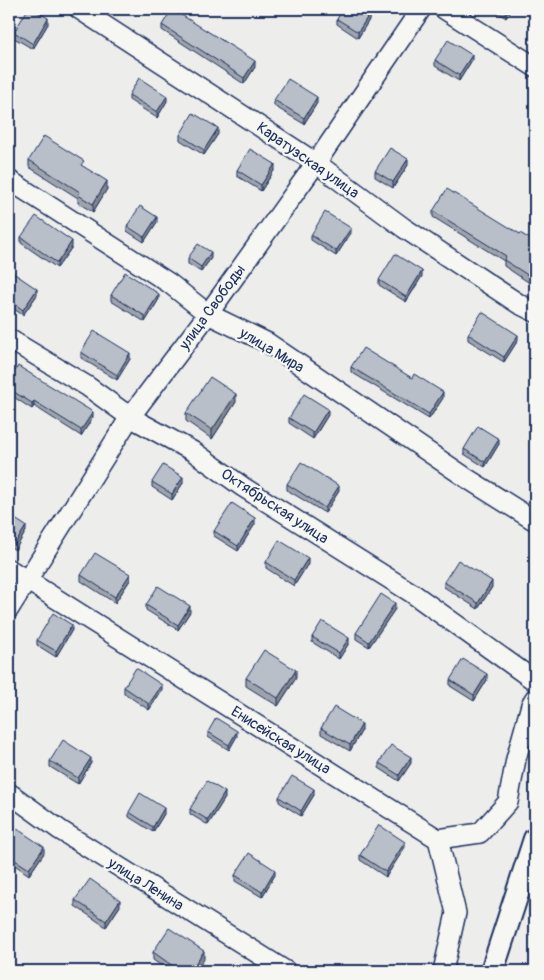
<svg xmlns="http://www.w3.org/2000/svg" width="544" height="980" font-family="Pangolin,sans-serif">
  <rect width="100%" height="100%" fill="#edeeec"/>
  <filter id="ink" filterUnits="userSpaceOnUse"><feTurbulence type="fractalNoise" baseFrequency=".02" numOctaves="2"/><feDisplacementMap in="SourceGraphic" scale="10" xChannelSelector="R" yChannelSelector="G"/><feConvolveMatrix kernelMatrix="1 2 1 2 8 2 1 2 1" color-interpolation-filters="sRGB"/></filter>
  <g filter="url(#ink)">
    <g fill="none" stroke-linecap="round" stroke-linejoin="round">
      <defs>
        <g id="minor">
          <polyline points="79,9 316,163 404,228 519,304 535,312"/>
          <polyline points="444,9 535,67"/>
          <polyline points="9,180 169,283 208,314 268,343 468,479 535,521"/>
          <polyline points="9,339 87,386 130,417 194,452 243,487 412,593 535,681"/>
          <polyline points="9,569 438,839 456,913 443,971"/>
          <polyline points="9,609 130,417 208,314 316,163 421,9"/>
          <polyline points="9,793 60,830 286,971"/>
          <polyline points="438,839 480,833 508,802 516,759 531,705 535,698"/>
        </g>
        <polyline id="major" points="492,971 535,839"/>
      </defs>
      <use href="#minor" stroke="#1b2f5e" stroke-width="22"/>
      <use href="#major" stroke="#1b2f5e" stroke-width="26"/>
      <use href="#minor" stroke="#f6f6f2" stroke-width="19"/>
      <use href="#major" stroke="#f6f6f2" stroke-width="22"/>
    </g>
    <g fill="#9fa4ac" stroke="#1b2f5e">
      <polygon points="135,9 142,9 140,12"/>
      <polygon points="492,9 512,9 506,18"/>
      <polygon points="372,15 358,38 337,24 337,19"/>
      <polygon points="48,24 33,49 14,38 14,32"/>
      <polygon points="162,25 255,67 244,84 162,30"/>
      <polygon points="435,60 472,60 459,81 435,66"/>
      <polygon points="129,95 167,101 157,118 129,100"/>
      <polygon points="274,100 317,103 304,124 274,106"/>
      <polygon points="218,134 204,155 180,140 180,135"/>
      <polygon points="29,160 84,167 107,189 93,212 78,203 78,198 29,167"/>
      <polygon points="408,165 393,188 375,177 375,171"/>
      <polygon points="275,169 261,191 237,176 237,170"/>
      <polygon points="433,211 520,234 535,242 535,284 534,286 504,266 504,261 433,217"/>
      <polygon points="157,222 144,242 127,231 127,226"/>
      <polygon points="351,233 336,256 311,240 311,235"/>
      <polygon points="21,237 72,247 57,268 21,243"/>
      <polygon points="188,258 211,258 201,272 188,264"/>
      <polygon points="9,270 37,295 23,315 9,306"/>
      <polygon points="422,276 406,302 379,285 379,280"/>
      <polygon points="111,295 159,299 145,322 111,301"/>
      <polygon points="468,334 518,340 504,362 468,340"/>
      <polygon points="81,352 130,359 117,380 81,358"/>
      <polygon points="351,367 443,398 429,419 351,372"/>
      <polygon points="9,381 93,417 81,436 34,406 32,409 9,394"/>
      <polygon points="236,402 212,439 186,421 186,413"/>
      <polygon points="328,415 313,439 289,423 289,418"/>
      <polygon points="499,444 485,467 464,454 464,449"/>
      <polygon points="152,482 183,483 172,500 152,487"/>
      <polygon points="287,484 339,491 325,513 287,490"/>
      <polygon points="9,515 26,531 15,550 9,546"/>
      <polygon points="255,524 238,551 214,536 214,531"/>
      <polygon points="266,562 308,564 294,586 266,568"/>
      <polygon points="81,575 130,580 115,603 81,581"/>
      <polygon points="444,582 492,587 478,609 444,587"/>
      <polygon points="146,605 190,612 178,630 146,610"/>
      <polygon points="395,609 369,647 356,639 356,633"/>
      <polygon points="72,630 56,657 37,645 37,640"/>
      <polygon points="312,637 349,643 339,659 312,642"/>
      <polygon points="246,678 296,678 278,706 246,686"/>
      <polygon points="450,680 487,680 474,701 450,686"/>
      <polygon points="124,687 162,690 149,710 124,693"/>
      <polygon points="321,728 362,730 350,751 321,734"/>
      <polygon points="208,732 237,736 229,750 208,737"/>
      <polygon points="50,761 91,763 78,784 50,767"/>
      <polygon points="379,763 411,763 399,781 379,768"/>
      <polygon points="314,795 301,816 279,802 279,797"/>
      <polygon points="225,798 208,825 190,814 190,809"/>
      <polygon points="129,812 164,814 153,832 129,817"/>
      <polygon points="9,839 44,853 29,875 9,861"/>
      <polygon points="405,847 386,877 360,860 360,855"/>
      <polygon points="235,875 275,875 262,897 235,881"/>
      <polygon points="75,900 120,906 106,927 75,906"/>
      <polygon points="153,952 204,959 196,971 169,971 153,960"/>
    </g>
    <g fill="#82868c" stroke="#1b2f5e">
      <polygon points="508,9 512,9 506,18 506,12"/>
      <polygon points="372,10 372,15 358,38 358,32"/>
      <polygon points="48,18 48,24 33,49 33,44"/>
      <polygon points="472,55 472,60 459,81 459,75"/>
      <polygon points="255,61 255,67 244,84 244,78"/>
      <polygon points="167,96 167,101 157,118 157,112"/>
      <polygon points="317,97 317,103 304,124 304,118"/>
      <polygon points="218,128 218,134 204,155 204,150"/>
      <polygon points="408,159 408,165 393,188 393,182"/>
      <polygon points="275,164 275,169 261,191 261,185"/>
      <polygon points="107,181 107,189 93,212 93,204"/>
      <polygon points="157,217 157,222 144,242 144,237"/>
      <polygon points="351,228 351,233 336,256 336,251"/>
      <polygon points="72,241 72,247 57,268 57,263"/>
      <polygon points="211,252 211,258 201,272 201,267"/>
      <polygon points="422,271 422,276 406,302 406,297"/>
      <polygon points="37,289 37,295 23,315 23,310"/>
      <polygon points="159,294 159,299 145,322 145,316"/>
      <polygon points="518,335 518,340 504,362 504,357"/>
      <polygon points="130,353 130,359 117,380 117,375"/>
      <polygon points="443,392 443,398 429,419 429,414"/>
      <polygon points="236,394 236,402 212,439 212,430"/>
      <polygon points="34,401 34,406 32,409 32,403"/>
      <polygon points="328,409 328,415 313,439 313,433"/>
      <polygon points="93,412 93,417 81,436 81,430"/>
      <polygon points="499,439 499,444 485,467 485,462"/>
      <polygon points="183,477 183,483 172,500 172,494"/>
      <polygon points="339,486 339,491 325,513 325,508"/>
      <polygon points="255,518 255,524 238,551 238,546"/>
      <polygon points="26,526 26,531 15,550 15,544"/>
      <polygon points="308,558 308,564 294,586 294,580"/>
      <polygon points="130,574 130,580 115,603 115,597"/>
      <polygon points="492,581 492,587 478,609 478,603"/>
      <polygon points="395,603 395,609 369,647 369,642"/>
      <polygon points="190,606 190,612 178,630 178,625"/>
      <polygon points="72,625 72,630 56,657 56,651"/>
      <polygon points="349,638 349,643 339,659 339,653"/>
      <polygon points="296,670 296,678 278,706 278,698"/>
      <polygon points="487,674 487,680 474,701 474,695"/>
      <polygon points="162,685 162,690 149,710 149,704"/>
      <polygon points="362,724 362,730 350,751 350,745"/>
      <polygon points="237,731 237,736 229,750 229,745"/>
      <polygon points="411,757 411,763 399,781 399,775"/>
      <polygon points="91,758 91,763 78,784 78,778"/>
      <polygon points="314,789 314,795 301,816 301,811"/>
      <polygon points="225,792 225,798 208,825 208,820"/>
      <polygon points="164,808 164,814 153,832 153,827"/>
      <polygon points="405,842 405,847 386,877 386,872"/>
      <polygon points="44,847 44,853 29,875 29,869"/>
      <polygon points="275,870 275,875 262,897 262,892"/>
      <polygon points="120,900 120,906 106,927 106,921"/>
      <polygon points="204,951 204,959 196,971 190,971"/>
    </g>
    <g fill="#b9bfc8" stroke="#1b2f5e">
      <polygon points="28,9 32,9 48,18 33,44 14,32"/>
      <polygon points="172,9 255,61 244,78 162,25"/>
      <polygon points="343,9 371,9 372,10 358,32 337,19"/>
      <polygon points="501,9 508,9 506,12"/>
      <polygon points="448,40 472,55 459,75 435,60"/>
      <polygon points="139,78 167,96 157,112 129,95"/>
      <polygon points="288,79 317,97 304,118 274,100"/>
      <polygon points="193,113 218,128 204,150 180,135"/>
      <polygon points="44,136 84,161 81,165 107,181 93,204 78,195 80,192 29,160"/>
      <polygon points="390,148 408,159 393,182 375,171"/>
      <polygon points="250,149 275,164 261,185 237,170"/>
      <polygon points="447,189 520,234 520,233 535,242 535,278 534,279 504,260 506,256 433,211"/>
      <polygon points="140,206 157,217 144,237 127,226"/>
      <polygon points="325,212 351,228 336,251 311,235"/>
      <polygon points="36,216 72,241 57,263 21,237"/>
      <polygon points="198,244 211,252 201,267 188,258"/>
      <polygon points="395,254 422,271 406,297 379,280"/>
      <polygon points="9,270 37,289 23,310 9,300"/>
      <polygon points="125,272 159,294 145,316 111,295"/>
      <polygon points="482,312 518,335 504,357 468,334"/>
      <polygon points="94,331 130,353 117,375 81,352"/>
      <polygon points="363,348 412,378 414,374 443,392 429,414 351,367"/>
      <polygon points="18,366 93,412 81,430 34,401 32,403 9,389 9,381"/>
      <polygon points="210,377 236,394 212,430 186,413"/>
      <polygon points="304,394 328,409 313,433 289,418"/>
      <polygon points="478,426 499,439 485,462 464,449"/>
      <polygon points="301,462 339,486 325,508 287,484"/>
      <polygon points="163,465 183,477 172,494 152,482"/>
      <polygon points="232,503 255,518 238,546 214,531"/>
      <polygon points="9,515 26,526 15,544 9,540"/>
      <polygon points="279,540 308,558 294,580 266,562"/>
      <polygon points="95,553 130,574 115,597 81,575"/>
      <polygon points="458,560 492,581 478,603 444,582"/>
      <polygon points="158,586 190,606 178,625 146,605"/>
      <polygon points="381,594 395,603 369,642 356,633"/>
      <polygon points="53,613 72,625 56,651 37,640"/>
      <polygon points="322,621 349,638 339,653 312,637"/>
      <polygon points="264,650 296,670 278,698 246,678"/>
      <polygon points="463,659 487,674 474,695 450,680"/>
      <polygon points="136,668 162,685 149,704 124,687"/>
      <polygon points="334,707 362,724 350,745 321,728"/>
      <polygon points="216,718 237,731 229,745 208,732"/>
      <polygon points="63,740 91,758 78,778 50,761"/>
      <polygon points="391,745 411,757 399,775 379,763"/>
      <polygon points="292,776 314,789 301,811 279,797"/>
      <polygon points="207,781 225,792 208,820 190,809"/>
      <polygon points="140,793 164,808 153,827 129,812"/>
      <polygon points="379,825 405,842 386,872 360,855"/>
      <polygon points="16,828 44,847 29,869 9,856 9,839"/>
      <polygon points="249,853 275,870 262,892 235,875"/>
      <polygon points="90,879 120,900 106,921 75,900"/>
      <polygon points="169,928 204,951 190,971 180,971 153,952"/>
    </g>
  </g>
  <g text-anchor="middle" stroke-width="4.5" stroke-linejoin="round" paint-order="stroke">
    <g font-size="15" fill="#1b2f5e" stroke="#f6f6f2">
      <text transform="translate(308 160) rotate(35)" y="5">Каратузская улица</text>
      <text transform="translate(212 307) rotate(-54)" y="5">улица Свободы</text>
      <text transform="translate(272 350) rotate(31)" y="5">улица Мира</text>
      <text transform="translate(275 506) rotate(33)" y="5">Октябрьская улица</text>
      <text transform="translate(281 740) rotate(32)" y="5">Енисейская улица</text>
      <text transform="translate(146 884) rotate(32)" y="5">улица Ленина</text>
    </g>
  </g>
  <rect width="544" height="980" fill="none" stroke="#f6f6f2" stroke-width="30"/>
  <rect x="15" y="15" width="514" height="950" fill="none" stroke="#1b2f5e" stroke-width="2" filter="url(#ink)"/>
</svg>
